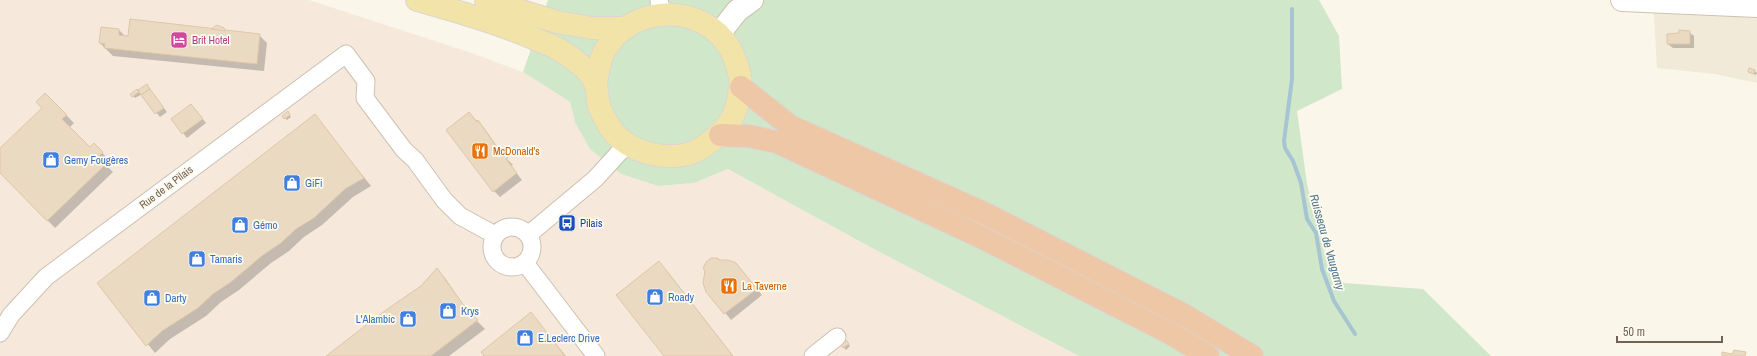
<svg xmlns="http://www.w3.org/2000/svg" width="1757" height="356" font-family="'Archivo Narrow',sans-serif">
  <rect width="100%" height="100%" fill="#faf7ea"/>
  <polygon fill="#f1ead9" points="1653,0 1757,0 1757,83 1715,74 1657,68"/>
  <polygon fill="#f6e9dc" points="0,0 309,0 469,52 523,72 570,102 575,122 621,174 658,186 694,183 728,169 872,248 1079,356 0,356"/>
  <polygon fill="#d0e7c9" points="548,0 1319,0 1339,36 1342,89 1297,111 1307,184 1332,282 1423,289 1491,356 1079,356 872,248 728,169 694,183 658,186 621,174 590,149 575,122 570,102 523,72"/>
  <g fill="#0003">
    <polygon points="119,30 126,37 259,35 267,43 264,71 113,56 100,43"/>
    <polygon points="1689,32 1694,36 1694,48 1673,48 1668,44"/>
    <polygon points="1755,71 1757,73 1756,75 1749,72"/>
    <polygon points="146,85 167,112 160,117 142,94 135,98 132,95"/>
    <polygon points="45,94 74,123 70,127 90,148 94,144 110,161 106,165 113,172 55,228 0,171 0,150 43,108"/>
    <polygon points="195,109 206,123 187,138 183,133"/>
    <polygon points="469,113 484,128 504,156 513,165 511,166 522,180 500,197 494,191"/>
    <polygon points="289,114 291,117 287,120 285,118"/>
    <polygon points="314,115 371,186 353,197 322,225 304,237 289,251 271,263 239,290 221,302 206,316 170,339 155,353 99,284"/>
    <polygon points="718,259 742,271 762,295 731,320 706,289 704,277 706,271 704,269 706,263"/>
    <polygon points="659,263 667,271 733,356 665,356"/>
    <polygon points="437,270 445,278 469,313 485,329 449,356 328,356 421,287"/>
    <polygon points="531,314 566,356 486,356"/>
    <polygon points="846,341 850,346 846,350 842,345"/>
  </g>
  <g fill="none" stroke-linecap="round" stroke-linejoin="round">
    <polyline stroke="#a7c4d3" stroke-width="4" points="1292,9 1292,79 1284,141 1285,148 1293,161 1301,183 1307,219 1316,233 1322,269 1334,301 1355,334"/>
  </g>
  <g fill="#ebdac2" stroke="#dec6a6">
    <polygon points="130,19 260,34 257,64 104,48 105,44 99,43 101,27 119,29 119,35 128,36"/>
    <polygon points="217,25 224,28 225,31 211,29"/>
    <polygon points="1679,30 1690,31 1690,44 1667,44 1667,34 1679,33"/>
    <polygon points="1749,68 1755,70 1754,74 1748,72"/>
    <polygon points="147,84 150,89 141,95 138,90"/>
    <polygon points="137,89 139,92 132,97 130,94"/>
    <polygon points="150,89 164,108 155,114 141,95"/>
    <polygon points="45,93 67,115 62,119 90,147 94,143 103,152 99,156 106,164 47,221 0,173 0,148 42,108 36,102"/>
    <polygon points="191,104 203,119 182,134 171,119"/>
    <polygon points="288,111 290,115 284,119 282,116"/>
    <polygon points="469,112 477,122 478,120 503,156 505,154 508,158 506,159 517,173 493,192 446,130"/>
    <polygon points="315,114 364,178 345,189 314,218 296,229 281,243 263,255 231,282 213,294 198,308 162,331 146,346 97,283"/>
    <polygon points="711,258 718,258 719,260 728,260 736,263 757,289 724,314 706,292 703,283 705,271 703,268 706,262"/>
    <polygon points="659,261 733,356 664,356 616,295"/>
    <polygon points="437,268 462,303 478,320 431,356 326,356 386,310 421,286"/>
    <polygon points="531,312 565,356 484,356 481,352"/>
    <polygon points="846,340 849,344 843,348 840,345"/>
    <polygon points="1734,350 1746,352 1745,356 1722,356 1722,352 1732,354"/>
  </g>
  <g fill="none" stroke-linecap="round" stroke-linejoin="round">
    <defs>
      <g id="street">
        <polyline points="659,0 662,13"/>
        <circle cx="512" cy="247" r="20"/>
        <polyline points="528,235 595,179 627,144"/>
        <polyline points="525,263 596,356"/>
        <polyline points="0,333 11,315 46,277 346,54 366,81 365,98 404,150 415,160 444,200 460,216 495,235"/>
        <polyline points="813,356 837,337"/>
      </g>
      <g id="secondary">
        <polyline points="1622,0 1757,6"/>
        <polyline points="719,34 737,11 752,0"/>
      </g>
      <g id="primary">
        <path d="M 417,0 C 456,11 495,22 533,38 C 541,42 552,45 560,50 C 572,58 589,69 595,83 C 598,90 597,99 599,106 C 601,112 606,120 609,126 C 626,154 676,166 703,147 C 726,131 737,118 740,89 C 742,78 738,67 734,57 C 714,6 640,0 609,44 C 600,56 598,70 596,84"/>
        <polyline points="486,0 557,22 592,28 623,28"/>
      </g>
      <g id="highway">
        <polyline points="741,87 790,126 988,215 1184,315 1252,356"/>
        <polyline points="720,135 748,136 777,142 979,236 1170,333 1208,356"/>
      </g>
    </defs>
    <use href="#street" stroke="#ccc1b0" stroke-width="19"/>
    <use href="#secondary" stroke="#cec2ae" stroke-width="24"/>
    <use href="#primary" stroke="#dbd6d2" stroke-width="24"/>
    <use href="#highway" stroke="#dbd6d2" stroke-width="24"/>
    <use href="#street" stroke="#fff" stroke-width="17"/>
    <use href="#secondary" stroke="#fff" stroke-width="22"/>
    <use href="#primary" stroke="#f2e4a9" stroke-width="22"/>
    <use href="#highway" stroke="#eec7a7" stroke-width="22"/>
  </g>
  <defs>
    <symbol id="hotel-square" viewBox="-11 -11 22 22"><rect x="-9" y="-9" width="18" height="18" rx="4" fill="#d1479c" stroke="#fdfaf0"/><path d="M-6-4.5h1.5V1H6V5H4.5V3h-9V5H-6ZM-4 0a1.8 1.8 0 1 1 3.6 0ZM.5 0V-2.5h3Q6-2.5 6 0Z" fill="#fff"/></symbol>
    <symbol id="restaurant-square" viewBox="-11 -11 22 22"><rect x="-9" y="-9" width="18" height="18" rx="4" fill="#e8710a" stroke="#fdfaf0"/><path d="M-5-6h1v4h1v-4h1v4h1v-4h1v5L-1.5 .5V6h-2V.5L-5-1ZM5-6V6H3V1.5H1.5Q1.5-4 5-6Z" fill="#fff"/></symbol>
    <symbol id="shop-square" viewBox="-11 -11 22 22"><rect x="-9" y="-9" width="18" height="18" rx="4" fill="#3f7fe0" stroke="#fdfaf0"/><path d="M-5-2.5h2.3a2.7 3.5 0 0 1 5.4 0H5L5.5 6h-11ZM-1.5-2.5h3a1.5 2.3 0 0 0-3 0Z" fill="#fff"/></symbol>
    <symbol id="bus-square" viewBox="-11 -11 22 22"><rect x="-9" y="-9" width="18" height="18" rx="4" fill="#1a4fb4" stroke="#fdfaf0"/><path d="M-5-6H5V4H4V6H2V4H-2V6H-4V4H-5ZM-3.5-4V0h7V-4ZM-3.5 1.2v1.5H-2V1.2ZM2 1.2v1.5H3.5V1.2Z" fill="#fff"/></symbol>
  </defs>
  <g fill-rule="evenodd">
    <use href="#hotel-square" x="169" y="30" width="20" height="20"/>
    <use href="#restaurant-square" x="470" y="141" width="20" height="20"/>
    <use href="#shop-square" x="41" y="150" width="20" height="20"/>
    <use href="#shop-square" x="282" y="173" width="20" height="20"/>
    <use href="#bus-square" x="557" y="213" width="20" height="20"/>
    <use href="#shop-square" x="230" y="215" width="20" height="20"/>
    <use href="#shop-square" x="187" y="249" width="20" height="20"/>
    <use href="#restaurant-square" x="719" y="276" width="20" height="20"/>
    <use href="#shop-square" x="645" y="287" width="20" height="20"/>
    <use href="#shop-square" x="142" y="288" width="20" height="20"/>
    <use href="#shop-square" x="438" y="301" width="20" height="20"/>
    <use href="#shop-square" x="398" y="309" width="20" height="20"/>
    <use href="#shop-square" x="515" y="328" width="20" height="20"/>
  </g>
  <g text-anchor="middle" stroke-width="3.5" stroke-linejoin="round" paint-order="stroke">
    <g font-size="11" fill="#b23c85" stroke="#fdfaf0" text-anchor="start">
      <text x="192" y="44">Brit Hotel</text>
    </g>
    <g font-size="11" fill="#c56008" stroke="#fdfaf0" text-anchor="start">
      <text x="493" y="155">McDonald's</text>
      <text x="742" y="290">La Taverne</text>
    </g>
    <g font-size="11" fill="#366cbe" stroke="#fdfaf0" text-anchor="start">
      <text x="64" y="164">Gemy Fougères</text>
      <text x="305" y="187">GiFi</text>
      <text x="253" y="229">Gémo</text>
      <text x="210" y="263">Tamaris</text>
      <text x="668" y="301">Roady</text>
      <text x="165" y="302">Darty</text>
      <text x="461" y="315">Krys</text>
      <text x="395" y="323" text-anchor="end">L'Alambic</text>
      <text x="538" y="342">E.Leclerc Drive</text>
    </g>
    <g font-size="11" fill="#736250" stroke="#fdfaf0">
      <text transform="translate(166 187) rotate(-37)" y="4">Rue de la Pilais</text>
    </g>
    <g font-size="11" fill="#164399" stroke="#fdfaf0" text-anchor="start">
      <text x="580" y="227">Pilais</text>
    </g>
    <g font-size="12" font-style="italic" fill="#4f758a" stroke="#fdfaf0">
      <text transform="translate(1327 242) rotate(74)" y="4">Ruisseau de Vaugarny</text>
    </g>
  </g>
  <path d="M1617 336v6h105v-6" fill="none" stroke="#736250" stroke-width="2"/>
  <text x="1623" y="336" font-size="12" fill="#736250" stroke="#fdfaf0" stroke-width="3" paint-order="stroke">50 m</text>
</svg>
